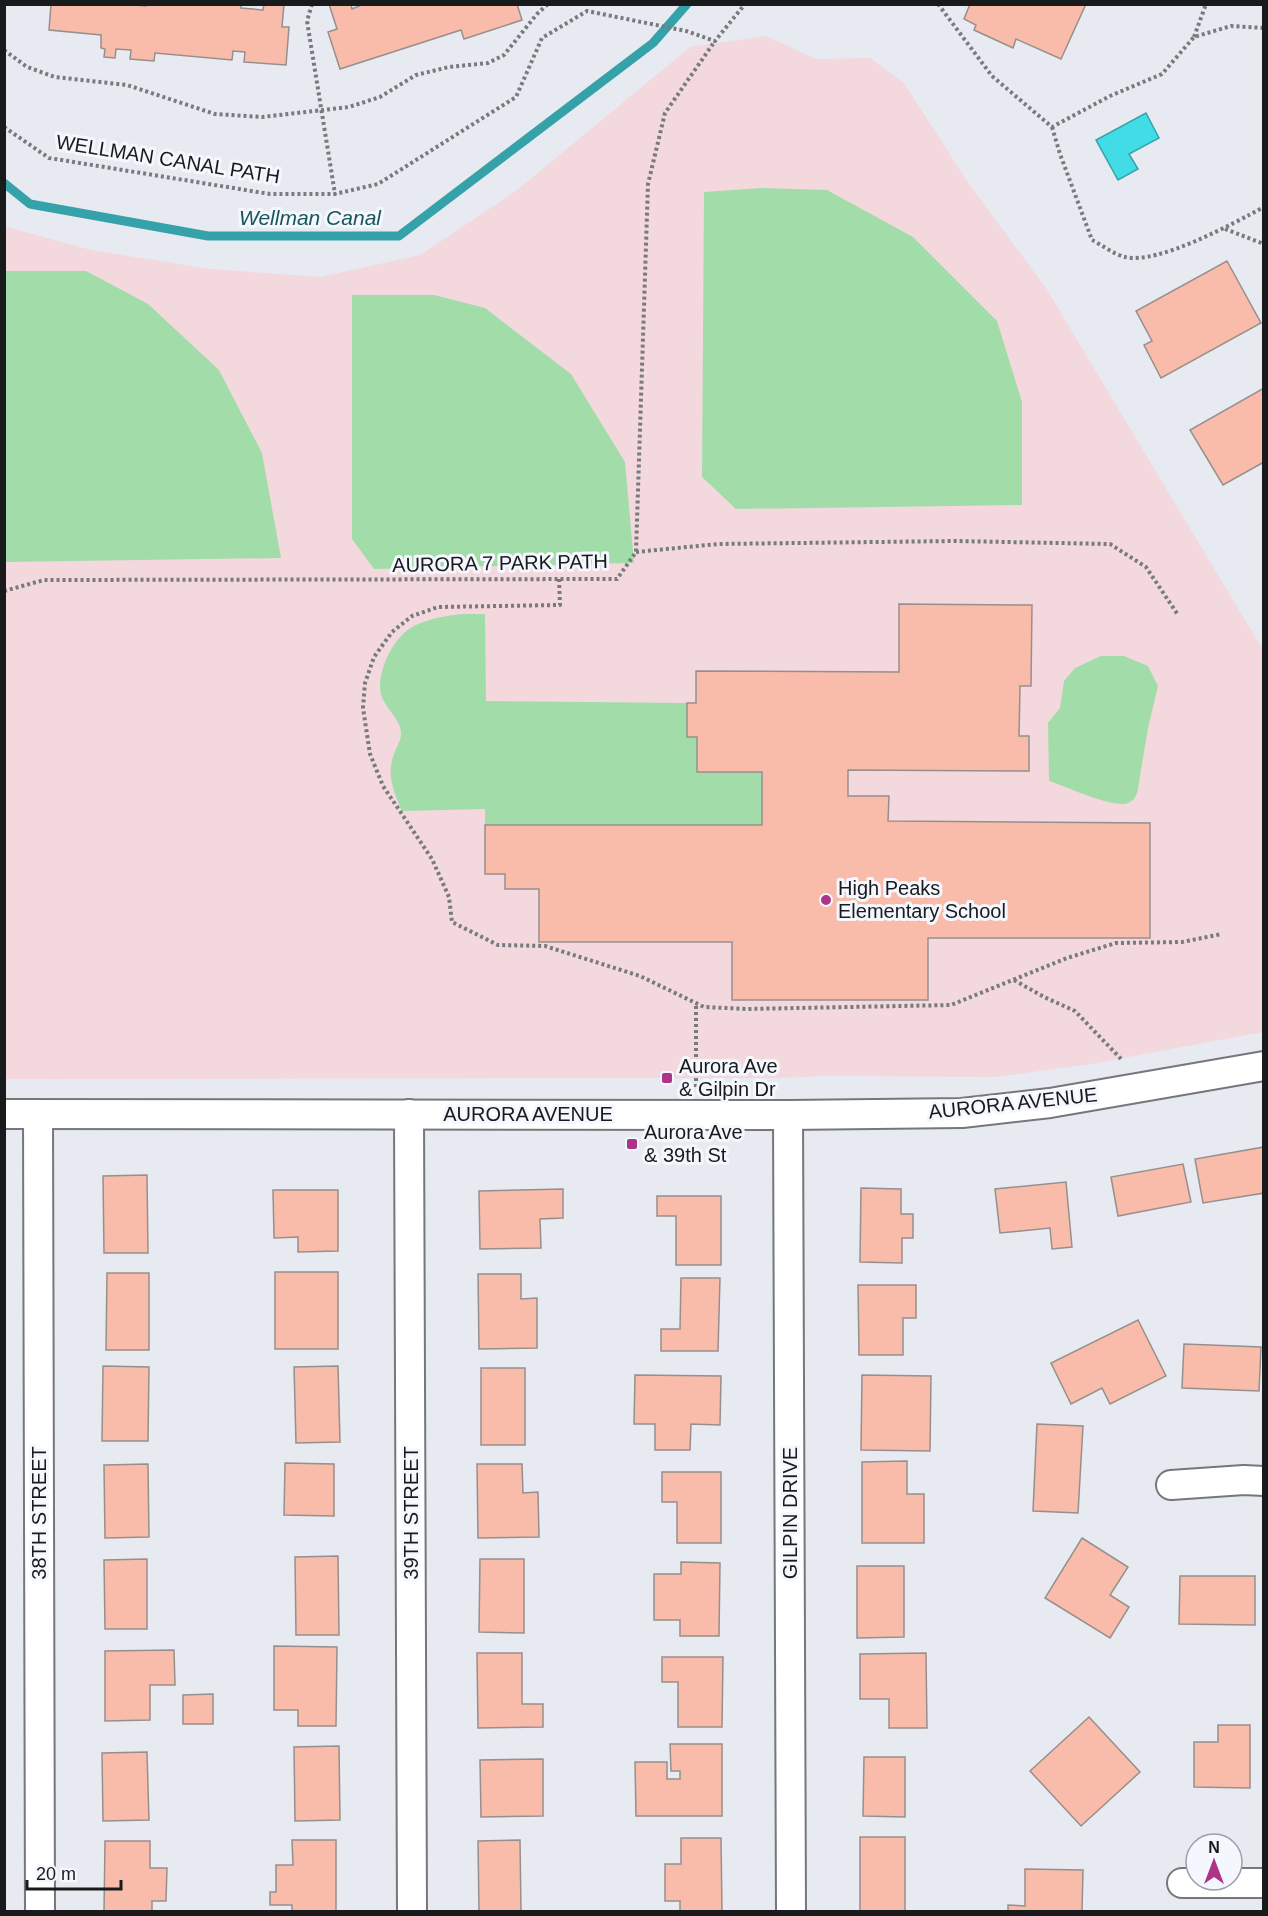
<svg xmlns="http://www.w3.org/2000/svg" width="1268" height="1916" font-family="Helvetica,sans-serif">
  <rect width="100%" height="100%" fill="#e8eaf1"/>
  <polygon fill="#f3d8dd" points="766,36 816,59 870,58 904,83 969,184 1046,288 1263,650 1263,1032 1091,1064 995,1077 824,1076 782,1078 5,1079 4,226 91,250 210,269 320,277 420,255 516,191 690,47"/>
  <g fill="#a2dda9">
    <polygon points="762,188 827,190 913,237 997,321 1022,402 1022,505 736,509 702,477 704,192"/>
    <polygon points="86,271 148,304 219,370 262,453 281,558 5,562 5,271"/>
    <polygon points="352,295 434,295 485,308 571,374 625,462 634,563 374,569 352,539"/>
    <path d="M 462,614 L 485,614 L 486,701 L 687,703 L 687,737 L 697,737 L 697,772 L 762,772 L 762,825 L 485,825 L 485,809 L 402,811 C 394,793 386,774 394,754 C 396,747 401,742 401,733 C 401,720 387,710 382,697 C 374,677 392,640 409,629 C 424,619 445,616 462,614 Z"/>
    <path d="M 1101,656 L 1124,656 L 1148,666 L 1158,686 L 1148,728 L 1138,788 C 1137,795 1135,800 1128,803 C 1114,809 1065,786 1049,781 L 1048,723 L 1060,708 L 1064,681 L 1075,668 Z"/>
  </g>
  <polygon fill="#41dce5" stroke="#35a2a9" stroke-width="1.5" points="1146,113 1159,138 1129,154 1138,169 1118,180 1096,140"/>
  <g fill="none" stroke-linecap="round" stroke-linejoin="round">
    <polyline stroke="#35a2a9" stroke-width="9" points="4,183 30,204 208,236 399,236 653,43 687,4"/>
  </g>
  <g fill="#f9bcaa" stroke="#978f8d" stroke-width="1.5">
    <polygon points="51,4 124,4 146,6 146,4 241,4 241,8 263,10 264,4 284,4 282,27 289,27 286,65 244,62 245,52 233,51 232,60 155,53 154,61 130,59 131,50 116,49 115,58 104,57 105,49 101,48 101,35 49,30"/>
    <polygon points="329,4 351,4 352,9 364,4 517,4 522,20 464,39 461,30 340,69 328,32 337,29"/>
    <polygon points="970,4 1086,4 1061,59 1016,39 1013,48 974,30 976,25 964,19"/>
    <polygon points="1227,261 1261,323 1161,378 1144,345 1152,341 1136,311"/>
    <polygon points="1264,388 1264,462 1223,485 1190,430"/>
    <polygon points="899,604 1032,605 1031,686 1020,686 1019,736 1029,736 1029,771 848,770 848,796 889,796 888,821 1150,823 1150,938 928,938 928,1000 732,1000 732,942 539,942 539,889 505,889 505,874 485,874 485,825 762,825 762,772 697,772 697,737 687,737 687,703 696,703 696,671 899,672"/>
    <polygon points="1264,1147 1264,1193 1203,1203 1195,1159"/>
    <polygon points="1183,1164 1191,1202 1118,1216 1111,1177"/>
    <polygon points="147,1175 148,1253 104,1253 103,1176"/>
    <polygon points="1066,1182 1072,1247 1052,1249 1050,1228 1000,1233 995,1189"/>
    <polygon points="861,1188 901,1189 901,1214 913,1214 913,1238 902,1238 902,1263 860,1262"/>
    <polygon points="563,1189 563,1218 540,1219 541,1248 480,1249 479,1191"/>
    <polygon points="273,1190 338,1190 338,1251 298,1252 298,1237 274,1238"/>
    <polygon points="657,1196 721,1196 721,1265 676,1265 676,1216 657,1216"/>
    <rect x="275" y="1272" width="63" height="77"/>
    <polygon points="107,1273 149,1273 149,1350 106,1350"/>
    <polygon points="478,1274 521,1274 521,1299 537,1298 537,1348 479,1349"/>
    <polygon points="681,1278 720,1278 718,1351 661,1351 661,1329 680,1329"/>
    <polygon points="858,1285 916,1285 916,1318 903,1318 903,1355 859,1355"/>
    <polygon points="1138,1320 1166,1376 1110,1404 1102,1388 1071,1404 1051,1363"/>
    <polygon points="1184,1344 1261,1347 1259,1391 1182,1388"/>
    <polygon points="103,1366 149,1367 148,1441 102,1441"/>
    <polygon points="338,1366 340,1442 296,1443 294,1367"/>
    <rect x="481" y="1368" width="44" height="77"/>
    <polygon points="635,1375 721,1376 720,1425 691,1424 690,1450 655,1450 655,1424 634,1424"/>
    <polygon points="862,1375 931,1376 930,1451 861,1450"/>
    <polygon points="1037,1424 1083,1426 1078,1513 1033,1511"/>
    <polygon points="907,1461 907,1494 924,1494 924,1543 862,1543 862,1462"/>
    <polygon points="285,1463 334,1464 334,1516 284,1515"/>
    <polygon points="148,1464 149,1537 105,1538 104,1465"/>
    <polygon points="477,1464 522,1464 523,1493 538,1492 539,1537 478,1538"/>
    <polygon points="662,1472 721,1472 721,1543 677,1543 677,1502 662,1502"/>
    <polygon points="1082,1538 1128,1567 1110,1595 1129,1607 1110,1638 1045,1598"/>
    <polygon points="338,1556 339,1635 296,1635 295,1557"/>
    <polygon points="147,1559 147,1629 105,1629 104,1560"/>
    <polygon points="480,1559 524,1559 524,1633 479,1632"/>
    <polygon points="681,1562 720,1563 719,1636 680,1636 680,1620 654,1620 654,1574 681,1574"/>
    <polygon points="857,1566 904,1566 904,1637 857,1638"/>
    <polygon points="1180,1576 1255,1576 1255,1625 1179,1624"/>
    <polygon points="274,1646 337,1647 336,1726 298,1726 298,1710 274,1710"/>
    <polygon points="174,1650 175,1685 150,1685 150,1720 105,1721 105,1651"/>
    <polygon points="477,1653 522,1653 522,1704 543,1704 543,1727 478,1728"/>
    <polygon points="926,1653 927,1728 889,1728 889,1699 860,1699 860,1654"/>
    <polygon points="662,1657 723,1657 722,1727 678,1727 678,1682 662,1682"/>
    <polygon points="213,1694 213,1724 183,1724 183,1695"/>
    <polygon points="1089,1717 1140,1772 1081,1826 1030,1771"/>
    <polygon points="1218,1725 1250,1725 1250,1788 1194,1787 1194,1742 1218,1742"/>
    <polygon points="670,1744 722,1744 722,1816 636,1816 635,1762 667,1762 667,1779 680,1779 680,1771 671,1771"/>
    <polygon points="339,1746 340,1820 295,1821 294,1747"/>
    <polygon points="147,1752 149,1820 103,1821 102,1753"/>
    <polygon points="864,1757 905,1757 905,1817 863,1816"/>
    <polygon points="543,1759 543,1816 481,1817 480,1760"/>
    <rect x="860" y="1837" width="45" height="75"/>
    <polygon points="681,1838 721,1838 722,1912 680,1912 680,1901 665,1901 665,1864 681,1864"/>
    <polygon points="292,1840 336,1840 336,1912 292,1912 292,1905 270,1905 270,1892 276,1892 276,1865 293,1865"/>
    <polygon points="520,1840 521,1912 479,1912 478,1841"/>
    <polygon points="105,1841 150,1841 150,1868 167,1868 166,1901 152,1901 152,1912 104,1912"/>
    <polygon points="1025,1869 1083,1870 1082,1912 1008,1912 1008,1905 1025,1906"/>
  </g>
  <g fill="none" stroke-linecap="round" stroke-linejoin="round">
    <defs>
      <g id="street">
        <polyline points="4,1114 788,1115 962,1113 1050,1103 1264,1066"/>
        <polyline points="38,1114 40,1912"/>
        <polyline points="409,1114 412,1912"/>
        <polyline points="788,1115 791,1912"/>
        <polyline points="1171,1485 1244,1480 1264,1481"/>
        <polyline points="1182,1883 1264,1883"/>
      </g>
    </defs>
    <use href="#street" stroke="#75777d" stroke-width="32"/>
    <g stroke="#787a7e" stroke-width="4" stroke-dasharray="3 3" stroke-linecap="butt">
      <polyline points="312,4 307,21 335,194"/>
      <polyline points="938,4 992,76 1052,127 1110,96 1162,74 1194,37 1231,26 1264,28"/>
      <polyline points="1194,37 1206,4"/>
      <polyline points="4,50 27,67 55,77 127,85 215,114 262,117 349,107 380,97 416,75 449,67 488,63 504,55 537,14 548,4"/>
      <polyline points="4,127 49,158 270,194 335,194 378,184 516,97 542,38 587,11 686,31 715,41 745,4"/>
      <path d="M 1052,127 L 1060,154 L 1092,240 C 1102,245 1115,255 1125,257 C 1158,265 1234,223 1264,207"/>
      <polyline points="1225,229 1264,244"/>
      <polyline points="636,552 718,544 955,541 1110,544 1146,567 1178,615"/>
      <polyline points="559,579 560,605 438,607 412,616 392,632 374,657 365,683 363,708 370,754 383,786 432,859 449,897 452,922 498,945 545,946 640,976 704,1007 747,1009 951,1005 1067,958 1116,943 1182,942 1222,934"/>
      <polyline points="4,591 44,580 617,579 636,552 648,184 665,113 715,41"/>
      <polyline points="1014,980 1044,997 1075,1011 1123,1061"/>
      <polyline points="696,1087 696,1004"/>
    </g>
    <use href="#street" stroke="#fff" stroke-width="28"/>
  </g>
  <g fill="#ac3489" stroke="#f5f7fe" stroke-width="2">
    <circle cx="826" cy="900" r="6"/>
    <rect x="661" y="1072" width="12" height="12" rx="3"/>
    <rect x="626" y="1138" width="12" height="12" rx="3"/>
  </g>
  <g text-anchor="middle" stroke-width="6" stroke-linejoin="round" paint-order="stroke">
    <g font-size="20" fill="#191a1c" stroke="#f5f7fe">
      <text transform="translate(168 159) rotate(9)" y="7">WELLMAN CANAL PATH</text>
      <text transform="translate(500 563) rotate(-1)" y="7">AURORA 7 PARK PATH</text>
      <text transform="translate(1013 1103) rotate(-6)" y="7">AURORA AVENUE</text>
      <text x="528" y="1121">AURORA AVENUE</text>
      <text transform="translate(39 1513) rotate(-90)" y="7">38TH STREET</text>
      <text transform="translate(411 1513) rotate(-90)" y="7">39TH STREET</text>
      <text transform="translate(790 1513) rotate(-90)" y="7">GILPIN DRIVE</text>
    </g>
    <g font-size="20" fill="#191a1c" stroke="#f5f7fe" text-anchor="start">
      <text x="838" y="895">High Peaks<tspan x="838" dy="23">Elementary School</tspan></text>
      <text x="679" y="1073">Aurora Ave<tspan x="679" dy="23">&amp; Gilpin Dr</tspan></text>
      <text x="644" y="1139">Aurora Ave<tspan x="644" dy="23">&amp; 39th St</tspan></text>
    </g>
    <g font-size="21" font-style="italic" fill="#17565a" stroke="#f5f7fe">
      <text x="310" y="225">Wellman Canal</text>
    </g>
  </g>
  <rect width="1268" height="1916" fill="none" stroke="#191a1c" stroke-width="12"/>
  <g transform="translate(1214 1862)"><circle r="28" fill="#f5f7fe" stroke="#9d9fa4" stroke-width="1.5"/>
  <path d="M0-4.5L10 22L0 15L-10 22Z" fill="#ac3489"/>
  <text y="-9" font-size="16" font-weight="bold" text-anchor="middle" fill="#191a1c">N</text>
  </g>
  <path d="M27 1880v9h94v-9" fill="none" stroke="#191a1c" stroke-width="3"/>
  <text x="36" y="1880" font-size="18" fill="#191a1c" stroke="#f5f7fe" stroke-width="4.5" paint-order="stroke">20 m</text>
</svg>
